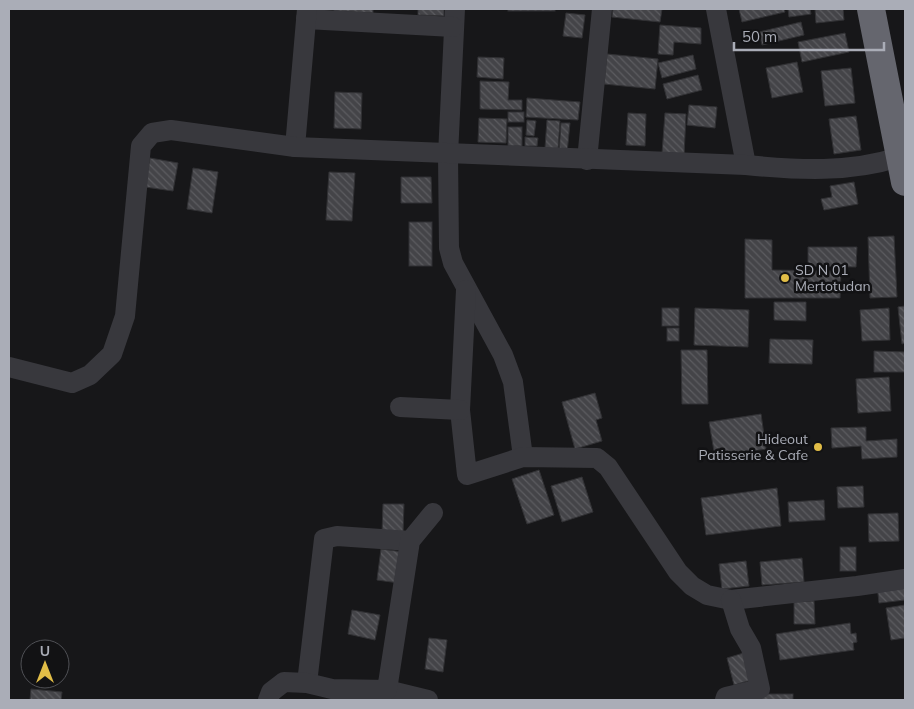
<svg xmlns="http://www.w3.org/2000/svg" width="914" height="709" font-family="Mulish,sans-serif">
  <defs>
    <pattern id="building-back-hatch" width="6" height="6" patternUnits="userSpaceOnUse" patternTransform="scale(1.25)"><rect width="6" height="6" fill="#444448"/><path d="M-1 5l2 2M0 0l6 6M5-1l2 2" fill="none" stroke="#5c5c60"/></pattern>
  </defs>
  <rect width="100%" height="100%" fill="#171719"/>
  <g fill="url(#building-back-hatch)" stroke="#313134">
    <polygon points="334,9 373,9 373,13 334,11"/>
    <polygon points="418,9 444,9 444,16 418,15"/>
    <rect x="508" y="9" width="47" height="2"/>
    <polygon points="613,9 662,9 660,22 612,17"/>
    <polygon points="739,9 784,9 785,12 742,22"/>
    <polygon points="788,9 810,9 811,14 789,17"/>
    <polygon points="815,9 843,9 844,20 816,23"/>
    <polygon points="566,13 585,15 582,38 563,36"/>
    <polygon points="801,22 804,35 762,45 759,32"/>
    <polygon points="660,25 701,28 701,44 674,42 673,55 658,54"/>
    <polygon points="845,33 849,52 802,62 798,42"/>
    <polygon points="607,54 658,59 655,89 604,84"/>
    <polygon points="693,55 696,69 662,78 658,63"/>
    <polygon points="478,57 504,58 503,79 477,77"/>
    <polygon points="797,62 803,92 772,98 766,68"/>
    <polygon points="851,68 855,103 825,106 821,71"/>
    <polygon points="698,75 702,90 667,99 663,84"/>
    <polygon points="480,81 509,82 508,100 522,100 522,110 480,109"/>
    <polygon points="335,92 362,93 361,129 334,128"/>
    <polygon points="527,98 580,102 578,120 526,117"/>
    <polygon points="689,105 717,107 715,128 687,125"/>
    <rect x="508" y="112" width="16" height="10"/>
    <polygon points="628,113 646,114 645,146 626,145"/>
    <polygon points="665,113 686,114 684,156 662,154"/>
    <polygon points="856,116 861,150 834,154 829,119"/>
    <polygon points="479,118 507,119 506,143 478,142"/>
    <polygon points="527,120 536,121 534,136 526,135"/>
    <polygon points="547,120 560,121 558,149 545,148"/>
    <polygon points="561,123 570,123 567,153 559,153"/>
    <rect x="508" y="127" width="14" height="19"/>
    <polygon points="525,137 538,138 537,146 525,146"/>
    <polygon points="150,158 178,163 173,191 145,187"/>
    <polygon points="193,168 218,172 212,213 187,209"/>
    <polygon points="329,172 355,173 352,221 326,220"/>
    <polygon points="401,177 431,177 432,203 401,203"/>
    <polygon points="854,182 858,204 824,210 821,199 832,197 830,186"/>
    <rect x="409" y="222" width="23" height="44"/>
    <polygon points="894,236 897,297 870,298 868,237"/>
    <polygon points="745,239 772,240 772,270 841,271 840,298 745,298"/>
    <polygon points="808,247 857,247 856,267 808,266"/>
    <polygon points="774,302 806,302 806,321 774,320"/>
    <polygon points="905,306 905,343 902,344 898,307"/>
    <rect x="662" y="308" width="17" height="18"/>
    <polygon points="695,308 749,310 748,347 694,345"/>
    <polygon points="889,308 890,340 862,341 860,310"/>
    <rect x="667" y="328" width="12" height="13"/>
    <polygon points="770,339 813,340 812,364 769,363"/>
    <polygon points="681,350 707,350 708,404 682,404"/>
    <polygon points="874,351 905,352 905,372 874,372"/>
    <polygon points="889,377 891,411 858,413 856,379"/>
    <polygon points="595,393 602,418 596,420 602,441 575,449 562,402"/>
    <polygon points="761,414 766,449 715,457 709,422"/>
    <polygon points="866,427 866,441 897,439 897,457 862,459 861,446 832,448 831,428"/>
    <polygon points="539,470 554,515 527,524 512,479"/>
    <polygon points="582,477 593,512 562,522 551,486"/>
    <polygon points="863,486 864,507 838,508 837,487"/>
    <polygon points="777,488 781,526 706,535 701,498"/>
    <polygon points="824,500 825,520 789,522 788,502"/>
    <polygon points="383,504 404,504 403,534 382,533"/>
    <polygon points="898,513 899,541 869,542 868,514"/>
    <rect x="840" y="547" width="16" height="24"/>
    <polygon points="381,549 403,552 399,583 377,580"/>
    <polygon points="802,558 804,582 762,585 760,562"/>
    <polygon points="746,561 749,586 722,589 719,564"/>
    <polygon points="905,582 905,600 879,603 877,585"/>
    <polygon points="814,601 815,624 794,624 794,602"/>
    <polygon points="905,605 905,638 891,640 886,608"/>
    <polygon points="352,610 380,615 375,640 348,634"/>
    <polygon points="850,623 851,634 856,633 857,642 853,643 854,650 780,660 776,634"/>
    <polygon points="429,638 447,640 443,672 425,669"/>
    <polygon points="747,652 755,679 734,685 727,658"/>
    <polygon points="31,689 62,692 61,700 30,700"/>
    <rect x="758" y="694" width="35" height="6"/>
  </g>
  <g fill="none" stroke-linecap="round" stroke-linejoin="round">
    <g stroke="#38383d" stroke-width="20">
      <polyline points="455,9 448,155 449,248 453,263 503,355 513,382 523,457"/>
      <polyline points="716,9 746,165"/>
      <polyline points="306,19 453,27"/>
      <polyline points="295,147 307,9"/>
      <polyline points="587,160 602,9"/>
      <polyline points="466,290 460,410 467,475 523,457 597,458 608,467 678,572 692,586 707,595 731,600 857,586 905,579"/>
      <path d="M 9,367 L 72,383 L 90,375 L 112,354 L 125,316 L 141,146 L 152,133 L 171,130 L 295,147 L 746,165 C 798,170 850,173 899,157"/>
      <polyline points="400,407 460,410"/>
      <polyline points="307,683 324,539 337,536 410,541"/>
      <polyline points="387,690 428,700"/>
      <polyline points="268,700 271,692 284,682 307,683 332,689 387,690 410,541 433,513"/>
      <polyline points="725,700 726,697 760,689 751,648 740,629 731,600"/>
    </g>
    <polyline stroke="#65666e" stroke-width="28" points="871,9 905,182"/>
  </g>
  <g fill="#e1bd47" stroke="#121214" stroke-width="2">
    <circle cx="785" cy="278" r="5"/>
    <circle cx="818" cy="447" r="5"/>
  </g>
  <g text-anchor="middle" stroke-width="5" stroke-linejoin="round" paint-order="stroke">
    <g font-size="14" fill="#aaadb7" stroke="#121214" text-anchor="start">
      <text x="795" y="275">SD N 01<tspan x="795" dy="16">Mertotudan</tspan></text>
      <text x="808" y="444" text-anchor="end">Hideout<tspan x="808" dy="16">Patisserie &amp; Cafe</tspan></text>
    </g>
  </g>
  <rect width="914" height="709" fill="none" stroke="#aaadb7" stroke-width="20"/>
  <g transform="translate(45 664)"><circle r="24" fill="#121214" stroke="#4f5055"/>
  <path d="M0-4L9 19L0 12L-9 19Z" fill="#e1bd47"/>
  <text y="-8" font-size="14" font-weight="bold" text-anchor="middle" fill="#aaadb7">U</text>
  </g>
  <path d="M734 42v8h150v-8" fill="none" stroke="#aaadb7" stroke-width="2.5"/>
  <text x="742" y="42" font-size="15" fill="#aaadb7" stroke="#121214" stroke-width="4" paint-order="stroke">50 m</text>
</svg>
